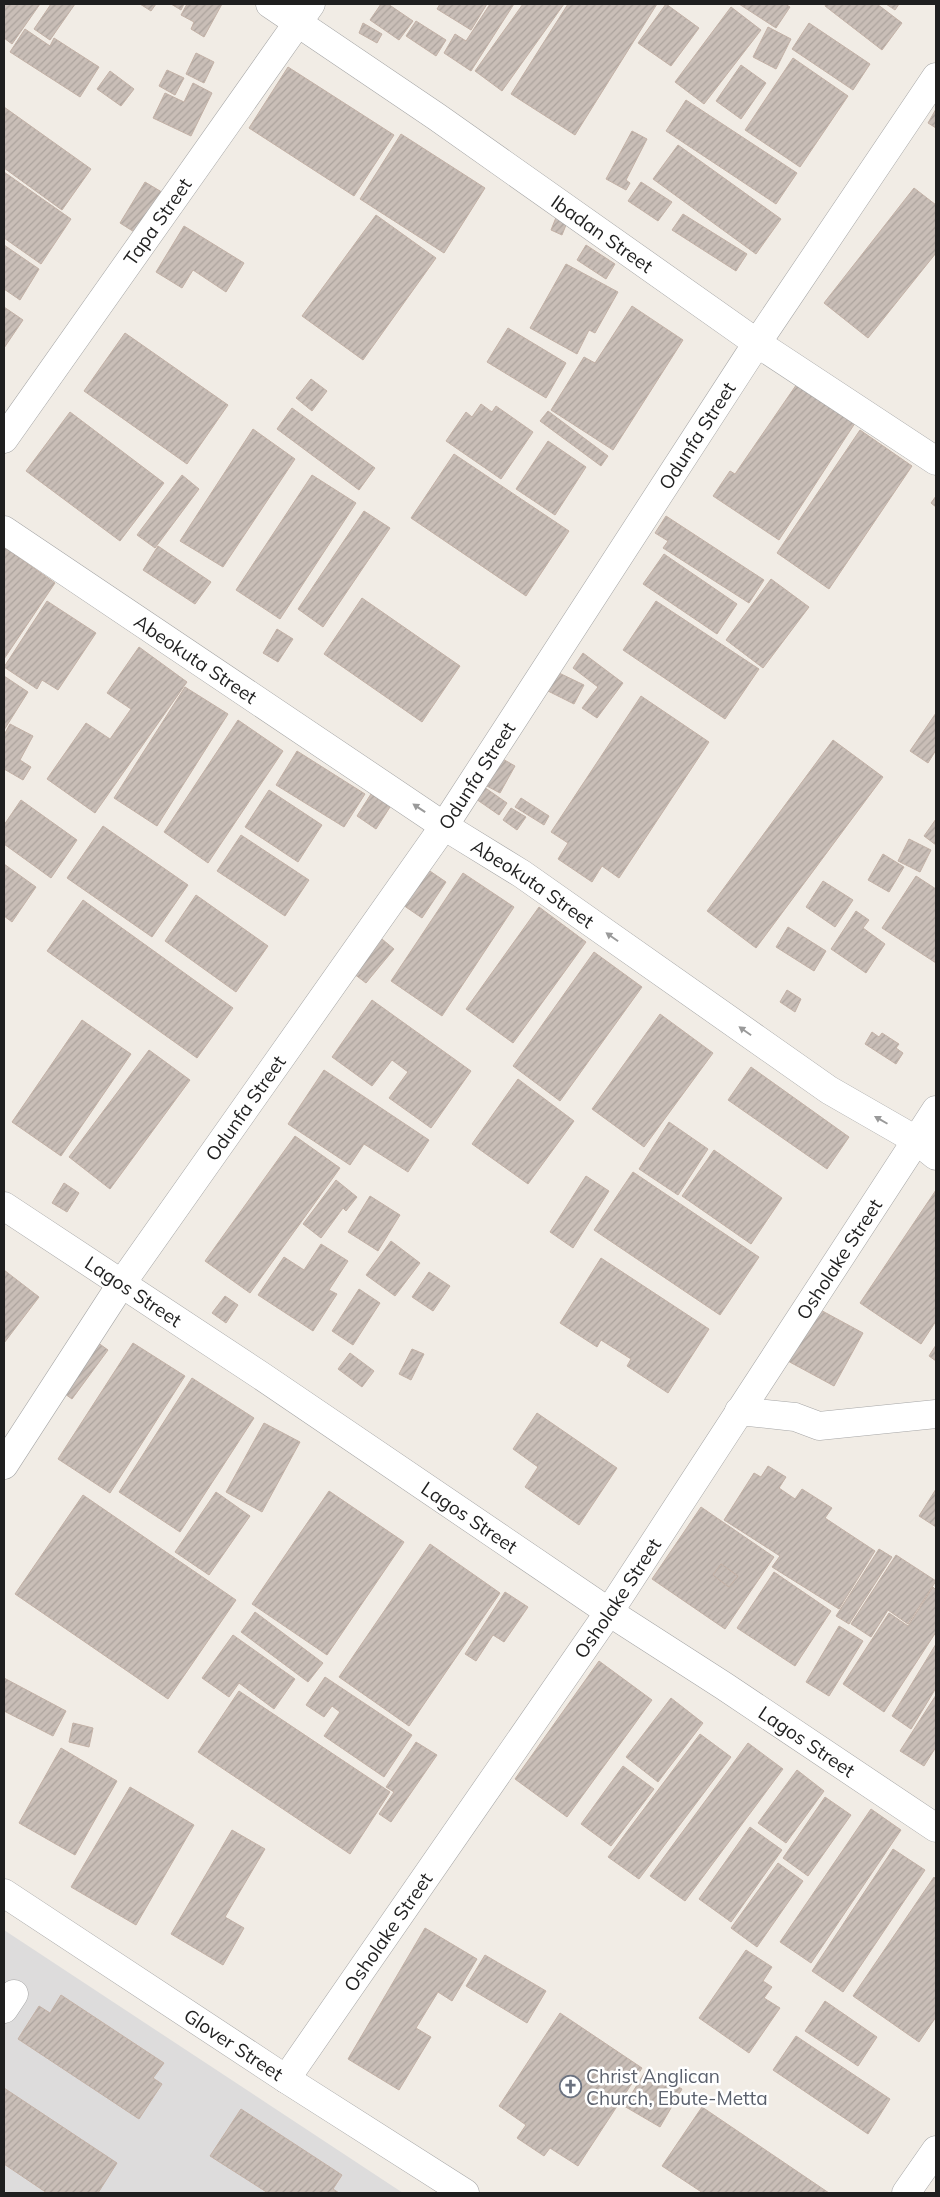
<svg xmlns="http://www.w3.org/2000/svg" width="940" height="2197" font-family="Mulish,sans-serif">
  <defs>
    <pattern id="building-hatch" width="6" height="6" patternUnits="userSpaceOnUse" patternTransform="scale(1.25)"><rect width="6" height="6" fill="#c9beb7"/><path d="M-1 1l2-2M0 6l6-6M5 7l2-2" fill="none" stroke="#aca39d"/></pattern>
  </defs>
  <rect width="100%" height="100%" fill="#f1ece5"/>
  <polygon fill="#dddcdc" points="4,1930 403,2193 4,2193"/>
  <g fill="url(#building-hatch)" stroke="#c3b1a6" fill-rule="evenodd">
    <polygon points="4,4 40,4 12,44 4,38"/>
    <polygon points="51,4 75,4 50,40 34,29"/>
    <polygon points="140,4 156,4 151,11"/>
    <polygon points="171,4 184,4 181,10"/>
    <polygon points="187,4 222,4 204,37 191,29 194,22 181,15"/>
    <polygon points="381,4 388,4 413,21 399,40 370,20"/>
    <polygon points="440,4 487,4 471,30 437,9"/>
    <polygon points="490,4 514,4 471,71 444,53 455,34 466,41"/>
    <polygon points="523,4 564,4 502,91 475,71"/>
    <polygon points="568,4 657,4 575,135 511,94"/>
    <polygon points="666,4 699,28 671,66 638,43"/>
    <polygon points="739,4 785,4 790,7 776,28"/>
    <polygon points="826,4 877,4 902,23 882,50 825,6"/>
    <polygon points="886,4 899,4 895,10"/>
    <polygon points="731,7 761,30 704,104 675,82"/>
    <polygon points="416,21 446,40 436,56 406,36"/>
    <polygon points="363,23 382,34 377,43 359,33"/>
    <polygon points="809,23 870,64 853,90 792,49"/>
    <polygon points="768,27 791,39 776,69 753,57"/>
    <polygon points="25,29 50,46 54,38 99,67 80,97 10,52"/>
    <polygon points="196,53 214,62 204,83 186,74"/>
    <polygon points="793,58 848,96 800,167 745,130"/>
    <polygon points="741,65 766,83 741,119 716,101"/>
    <polygon points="288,67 394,135 354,196 249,128"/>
    <polygon points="167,70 184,78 175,95 159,86"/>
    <polygon points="110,71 134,89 121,106 97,89"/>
    <polygon points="193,83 212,93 191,136 153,118 165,93 184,102"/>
    <polygon points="686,100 797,173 776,204 666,131"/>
    <polygon points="4,107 91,169 62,210 4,168"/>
    <polygon points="936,109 936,128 928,123"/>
    <polygon points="632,131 647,139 626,180 630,183 626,190 606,179"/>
    <polygon points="401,134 485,188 444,253 360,199"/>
    <polygon points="678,145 781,219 756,254 653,179"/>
    <polygon points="4,172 71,219 41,264 4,238"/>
    <polygon points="145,182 165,194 139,235 120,223"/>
    <polygon points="641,182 672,202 658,221 628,201"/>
    <polygon points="914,188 936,205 936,253 868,338 824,303"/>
    <polygon points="683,214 747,254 736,271 672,230"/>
    <polygon points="376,215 436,258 363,360 302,316"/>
    <polygon points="557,215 568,220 562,235 551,230"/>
    <polygon points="184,226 244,263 226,292 193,270 182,288 156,272"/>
    <polygon points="4,245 39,269 20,300 4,289"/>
    <polygon points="586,245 615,264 606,279 577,260"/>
    <polygon points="566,264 618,292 595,333 589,330 577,354 530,328"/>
    <polygon points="632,306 683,340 613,450 551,410 584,357 595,363"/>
    <polygon points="4,307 23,320 4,348"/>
    <polygon points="508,328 566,363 546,398 487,362"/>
    <polygon points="125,333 228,405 187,464 84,391"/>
    <polygon points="801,378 859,417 779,540 713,496 730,471 735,474"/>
    <polygon points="311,379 327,391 312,411 296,398"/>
    <polygon points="481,404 492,412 496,406 533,432 501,479 446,441 466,412 472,417"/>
    <polygon points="292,408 375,468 359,490 277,429"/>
    <polygon points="548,411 608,456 601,466 540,421"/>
    <polygon points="70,412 164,483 120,541 26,471"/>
    <polygon points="253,429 295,459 223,567 180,541"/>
    <polygon points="860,430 912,466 829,589 777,553"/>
    <polygon points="548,441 586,467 555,515 516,489"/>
    <polygon points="454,454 569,531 526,596 411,518"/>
    <polygon points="182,475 199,489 155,548 137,535"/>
    <polygon points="312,475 356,503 280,619 236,590"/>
    <polygon points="936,496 936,507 931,503"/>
    <polygon points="364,511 390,528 323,627 298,609"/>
    <polygon points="666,516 764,580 749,603 663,548 668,541 655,533"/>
    <polygon points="158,546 211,582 195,604 143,570"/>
    <polygon points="4,547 55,583 4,659"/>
    <polygon points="664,554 737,604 717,634 643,584"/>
    <polygon points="771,579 809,607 763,668 726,640"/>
    <polygon points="362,598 460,666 422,722 324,654"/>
    <polygon points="47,601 96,633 58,690 42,680 37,689 4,667"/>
    <polygon points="656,601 759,669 725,719 623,650"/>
    <polygon points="277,629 293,639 278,662 263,653"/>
    <polygon points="139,647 187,682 95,813 47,779 86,723 110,739 131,709 107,693"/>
    <polygon points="583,653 623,683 597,718 582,708 598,687 573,668"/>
    <polygon points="557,672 584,685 574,704 548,691"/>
    <polygon points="4,676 28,692 4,730"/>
    <polygon points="185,687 228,714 157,826 114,798"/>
    <polygon points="641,696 709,742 619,878 602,866 592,882 558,859 568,843 551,832"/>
    <polygon points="936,713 936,750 928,763 910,751"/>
    <polygon points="238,720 283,751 208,863 164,832"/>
    <polygon points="10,724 33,736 20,760 31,767 23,780 4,769 4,735"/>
    <polygon points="833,740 883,777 756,948 707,911"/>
    <polygon points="297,751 365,794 344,827 276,785"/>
    <polygon points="501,758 515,766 500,793 485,785"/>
    <polygon points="484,787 507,803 499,815 476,799"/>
    <polygon points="269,790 322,825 298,862 245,827"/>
    <polygon points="371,794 390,807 376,829 357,816"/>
    <polygon points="521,798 549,816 544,825 515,807"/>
    <polygon points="21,800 77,840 51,878 4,844 4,825"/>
    <polygon points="511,808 526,817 517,830 503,820"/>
    <polygon points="936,819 936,845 924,836"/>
    <polygon points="103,826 188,885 152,937 67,878"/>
    <polygon points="241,835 309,880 285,916 217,871"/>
    <polygon points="909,839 931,850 920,872 898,861"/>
    <polygon points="883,854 904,867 889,892 868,880"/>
    <polygon points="4,864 36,887 12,922 4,916"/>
    <polygon points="424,867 446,882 422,918 400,903"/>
    <polygon points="463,873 514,907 442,1016 391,981"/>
    <polygon points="916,876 936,889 936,963 882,928"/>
    <polygon points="823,881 853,900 835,927 806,907"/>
    <polygon points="196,895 268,946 236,992 165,941"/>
    <polygon points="83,900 233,1008 197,1058 47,951"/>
    <polygon points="539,907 586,942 513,1043 466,1009"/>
    <polygon points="856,911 869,920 863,928 885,944 866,973 831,949"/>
    <polygon points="788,927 826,951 814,971 776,947"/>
    <polygon points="377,935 394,949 366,983 349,970"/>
    <polygon points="594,952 642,987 560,1101 513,1066"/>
    <polygon points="787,990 801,999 795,1012 780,1002"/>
    <polygon points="372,1000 471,1071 431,1128 389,1098 408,1072 392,1060 372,1086 332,1057"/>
    <polygon points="660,1014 713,1053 644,1147 592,1109"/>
    <polygon points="82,1020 131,1054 61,1156 12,1122"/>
    <polygon points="872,1032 879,1037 882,1033 899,1044 896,1048 903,1053 896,1064 865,1044"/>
    <polygon points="149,1050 190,1080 110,1189 69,1157"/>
    <polygon points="751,1067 849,1137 827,1169 728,1100"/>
    <polygon points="324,1070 429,1140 408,1172 364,1144 350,1165 288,1124"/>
    <polygon points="518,1079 574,1121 528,1184 472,1144"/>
    <polygon points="669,1122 708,1149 678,1195 639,1169"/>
    <polygon points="295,1136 340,1168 250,1293 205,1261"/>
    <polygon points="714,1150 782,1198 751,1244 682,1196"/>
    <polygon points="633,1172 759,1257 720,1315 594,1230"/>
    <polygon points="586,1176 609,1191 573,1248 550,1232"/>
    <polygon points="336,1180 357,1197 346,1211 343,1208 321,1238 303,1224"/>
    <polygon points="64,1183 79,1193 67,1212 52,1203"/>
    <polygon points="936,1190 936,1321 921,1344 860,1303"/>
    <polygon points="370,1196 400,1215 378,1251 348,1232"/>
    <polygon points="391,1241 420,1263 395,1296 366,1275"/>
    <polygon points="321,1244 348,1261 329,1290 337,1294 313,1331 258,1295 284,1257 304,1270"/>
    <polygon points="601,1258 709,1329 668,1393 627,1366 631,1359 601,1340 597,1347 560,1323"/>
    <polygon points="4,1270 39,1297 4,1343"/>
    <polygon points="429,1272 450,1286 433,1311 412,1297"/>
    <polygon points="359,1289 380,1303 353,1345 332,1331"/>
    <polygon points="225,1296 238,1305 226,1323 212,1313"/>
    <polygon points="815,1307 863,1333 834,1386 786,1360"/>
    <polygon points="90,1337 108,1350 72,1399 54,1386"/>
    <polygon points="133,1343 185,1376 110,1493 58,1459"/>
    <polygon points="936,1345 936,1361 929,1356"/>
    <polygon points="412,1349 424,1354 411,1380 399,1374"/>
    <polygon points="350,1353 374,1371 362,1387 338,1369"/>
    <polygon points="192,1378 254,1418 180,1532 119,1492"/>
    <polygon points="537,1413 617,1468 579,1525 525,1487 538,1467 513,1449"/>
    <polygon points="264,1423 300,1442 262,1512 226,1492"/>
    <polygon points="768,1466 786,1477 779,1488 795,1499 802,1489 832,1508 825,1518 875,1551 839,1609 772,1567 780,1556 724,1520 754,1473 761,1477"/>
    <polygon points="936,1489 936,1527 919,1516"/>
    <polygon points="329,1491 404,1542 327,1655 252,1604"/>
    <polygon points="216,1492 250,1516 209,1575 175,1552"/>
    <polygon points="83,1495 236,1600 168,1699 15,1594"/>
    <path d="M 701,1507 L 774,1557 L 725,1629 L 652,1579 ZM 721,1564 L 738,1576 L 729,1587 L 713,1575 Z"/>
    <polygon points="430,1544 500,1593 409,1726 339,1677"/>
    <polygon points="879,1549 892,1557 849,1624 836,1616"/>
    <polygon points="896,1555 936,1581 908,1624 888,1610 871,1637 851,1624"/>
    <polygon points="721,1564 738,1576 729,1587 713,1575"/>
    <polygon points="774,1572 831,1611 795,1666 737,1628"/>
    <polygon points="933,1587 936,1590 936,1632 884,1712 843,1684 889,1613 908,1626"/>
    <polygon points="505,1592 528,1607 504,1642 493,1635 476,1661 465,1654"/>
    <polygon points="255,1612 323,1663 308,1682 241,1632"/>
    <polygon points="839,1626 863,1641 829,1696 806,1682"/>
    <polygon points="233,1635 295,1679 274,1709 239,1683 229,1697 202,1678"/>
    <polygon points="936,1644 936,1688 911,1729 892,1716"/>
    <polygon points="599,1661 652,1700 567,1817 515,1779"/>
    <polygon points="325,1677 412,1735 384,1777 324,1736 340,1712 332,1706 324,1717 306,1705"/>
    <polygon points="4,1678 66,1711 53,1736 4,1711"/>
    <polygon points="239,1691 390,1792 350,1854 198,1752"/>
    <polygon points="936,1695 936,1747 924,1766 900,1751"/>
    <polygon points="671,1698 703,1723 658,1782 626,1757"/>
    <polygon points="73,1723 93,1728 89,1747 69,1742"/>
    <polygon points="700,1734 731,1757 639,1879 608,1857"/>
    <polygon points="416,1742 437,1755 391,1822 379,1814 394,1792 386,1787"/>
    <polygon points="748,1743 783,1769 685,1901 650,1876"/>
    <polygon points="61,1748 117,1781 75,1855 19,1823"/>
    <polygon points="623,1766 654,1789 611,1846 581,1824"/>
    <polygon points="797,1770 824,1791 786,1843 758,1823"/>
    <polygon points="130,1787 194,1825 136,1925 71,1887"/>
    <polygon points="825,1797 851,1815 808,1876 783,1858"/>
    <polygon points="871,1809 901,1830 811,1963 780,1942"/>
    <polygon points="750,1827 782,1850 731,1922 699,1899"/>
    <polygon points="232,1830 265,1849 225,1917 244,1928 223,1965 171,1934"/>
    <polygon points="893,1849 925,1870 843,1992 812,1971"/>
    <polygon points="778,1863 803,1881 757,1947 731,1928"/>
    <polygon points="934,1877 936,1879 936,2017 919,2042 853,1996"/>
    <polygon points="425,1928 477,1959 452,2001 438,1992 416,2028 431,2037 399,2090 348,2059"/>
    <polygon points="746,1950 772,1967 763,1981 772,1987 764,1998 780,2008 749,2053 699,2018"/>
    <polygon points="485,1955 546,1991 527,2023 466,1986"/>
    <polygon points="61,1995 164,2063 153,2078 162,2084 139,2119 18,2039 39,2006 50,2013"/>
    <polygon points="825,2001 877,2037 858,2066 805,2031"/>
    <polygon points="560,2013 642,2068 578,2166 550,2148 544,2156 517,2138 526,2125 499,2106"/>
    <polygon points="796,2036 890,2099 868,2134 773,2070"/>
    <polygon points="647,2069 682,2089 660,2127 624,2106"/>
    <polygon points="4,2088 117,2163 98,2193 47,2193 4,2164"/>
    <polygon points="702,2107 829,2193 703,2193 662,2166"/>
    <polygon points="241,2109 342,2175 333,2189 339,2193 268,2193 210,2156"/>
  </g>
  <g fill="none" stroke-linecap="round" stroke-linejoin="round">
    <defs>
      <g id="minor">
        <path id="s1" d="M 270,4 L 437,117 L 757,343 L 936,461"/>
        <path id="s2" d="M 4,439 L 311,4"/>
        <path id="s3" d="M 4,530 L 444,826 L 522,874 L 829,1090 L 916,1140 L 936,1156"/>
        <path id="s4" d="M 4,1206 L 260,1375 L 609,1612 L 724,1686 L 936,1828"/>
        <polyline points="739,1411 795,1417 819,1426 936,1414"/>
        <path id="s5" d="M 4,1465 L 122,1283 L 444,826 L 757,343 L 936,77"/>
        <path id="s6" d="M 4,1893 L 286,2079 L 465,2193"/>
        <polyline points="4,2009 14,1994"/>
        <path id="s7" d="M 286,2079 L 609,1612 L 936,1110"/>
        <polyline points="906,2193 936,2150"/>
      </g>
    </defs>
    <use href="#minor" stroke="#a6a6a6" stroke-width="29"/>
    <use href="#minor" stroke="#fff" stroke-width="28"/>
  </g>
  <defs><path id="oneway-solid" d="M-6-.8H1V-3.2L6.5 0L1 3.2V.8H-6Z" transform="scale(1.25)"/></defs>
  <g fill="#9a9a9a">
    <use href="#oneway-solid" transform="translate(419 808) rotate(-146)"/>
    <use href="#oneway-solid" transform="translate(612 937) rotate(-145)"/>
    <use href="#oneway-solid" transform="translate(745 1031) rotate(-145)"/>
    <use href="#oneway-solid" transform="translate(881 1120) rotate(-150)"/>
  </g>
  <defs>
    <symbol id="church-ring" viewBox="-11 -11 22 22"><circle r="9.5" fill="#fff" stroke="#6b7280" stroke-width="1.5"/><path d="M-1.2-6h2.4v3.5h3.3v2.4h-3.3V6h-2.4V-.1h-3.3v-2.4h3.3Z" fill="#6b7280"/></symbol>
  </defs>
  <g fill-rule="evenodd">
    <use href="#church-ring" x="558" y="2074" width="25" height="25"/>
  </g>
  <g text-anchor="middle" stroke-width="5" stroke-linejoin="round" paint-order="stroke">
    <g font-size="19" fill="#1f1f1f" stroke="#fff">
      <text dy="7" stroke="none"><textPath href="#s2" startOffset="266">Tapa Street</textPath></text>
      <text dy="7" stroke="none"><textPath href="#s1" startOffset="404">Ibadan Street</textPath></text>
      <text dy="7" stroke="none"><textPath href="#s5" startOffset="1241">Odunfa Street</textPath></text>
      <text dy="7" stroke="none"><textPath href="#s3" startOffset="231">Abeokuta Street</textPath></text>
      <text dy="7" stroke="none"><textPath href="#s5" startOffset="836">Odunfa Street</textPath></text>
      <text dy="7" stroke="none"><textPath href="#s3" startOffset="636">Abeokuta Street</textPath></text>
      <text dy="7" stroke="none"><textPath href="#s5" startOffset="431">Odunfa Street</textPath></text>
      <text dy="7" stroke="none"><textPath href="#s7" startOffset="989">Osholake Street</textPath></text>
      <text dy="7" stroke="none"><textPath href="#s4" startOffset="155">Lagos Street</textPath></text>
      <text dy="7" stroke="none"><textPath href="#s4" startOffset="560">Lagos Street</textPath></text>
      <text dy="7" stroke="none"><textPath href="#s7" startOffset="584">Osholake Street</textPath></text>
      <text dy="7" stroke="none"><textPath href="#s4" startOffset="965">Lagos Street</textPath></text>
      <text dy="7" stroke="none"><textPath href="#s7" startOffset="179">Osholake Street</textPath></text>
      <text dy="7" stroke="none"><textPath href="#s6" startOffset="275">Glover Street</textPath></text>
    </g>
    <g font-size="19" fill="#5b616d" stroke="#fff" text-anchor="start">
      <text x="586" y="2083">Christ Anglican<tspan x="586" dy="22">Church, Ebute-Metta</tspan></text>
    </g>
  </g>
  <rect width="940" height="2197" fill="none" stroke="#1f1f1f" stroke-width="10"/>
</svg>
